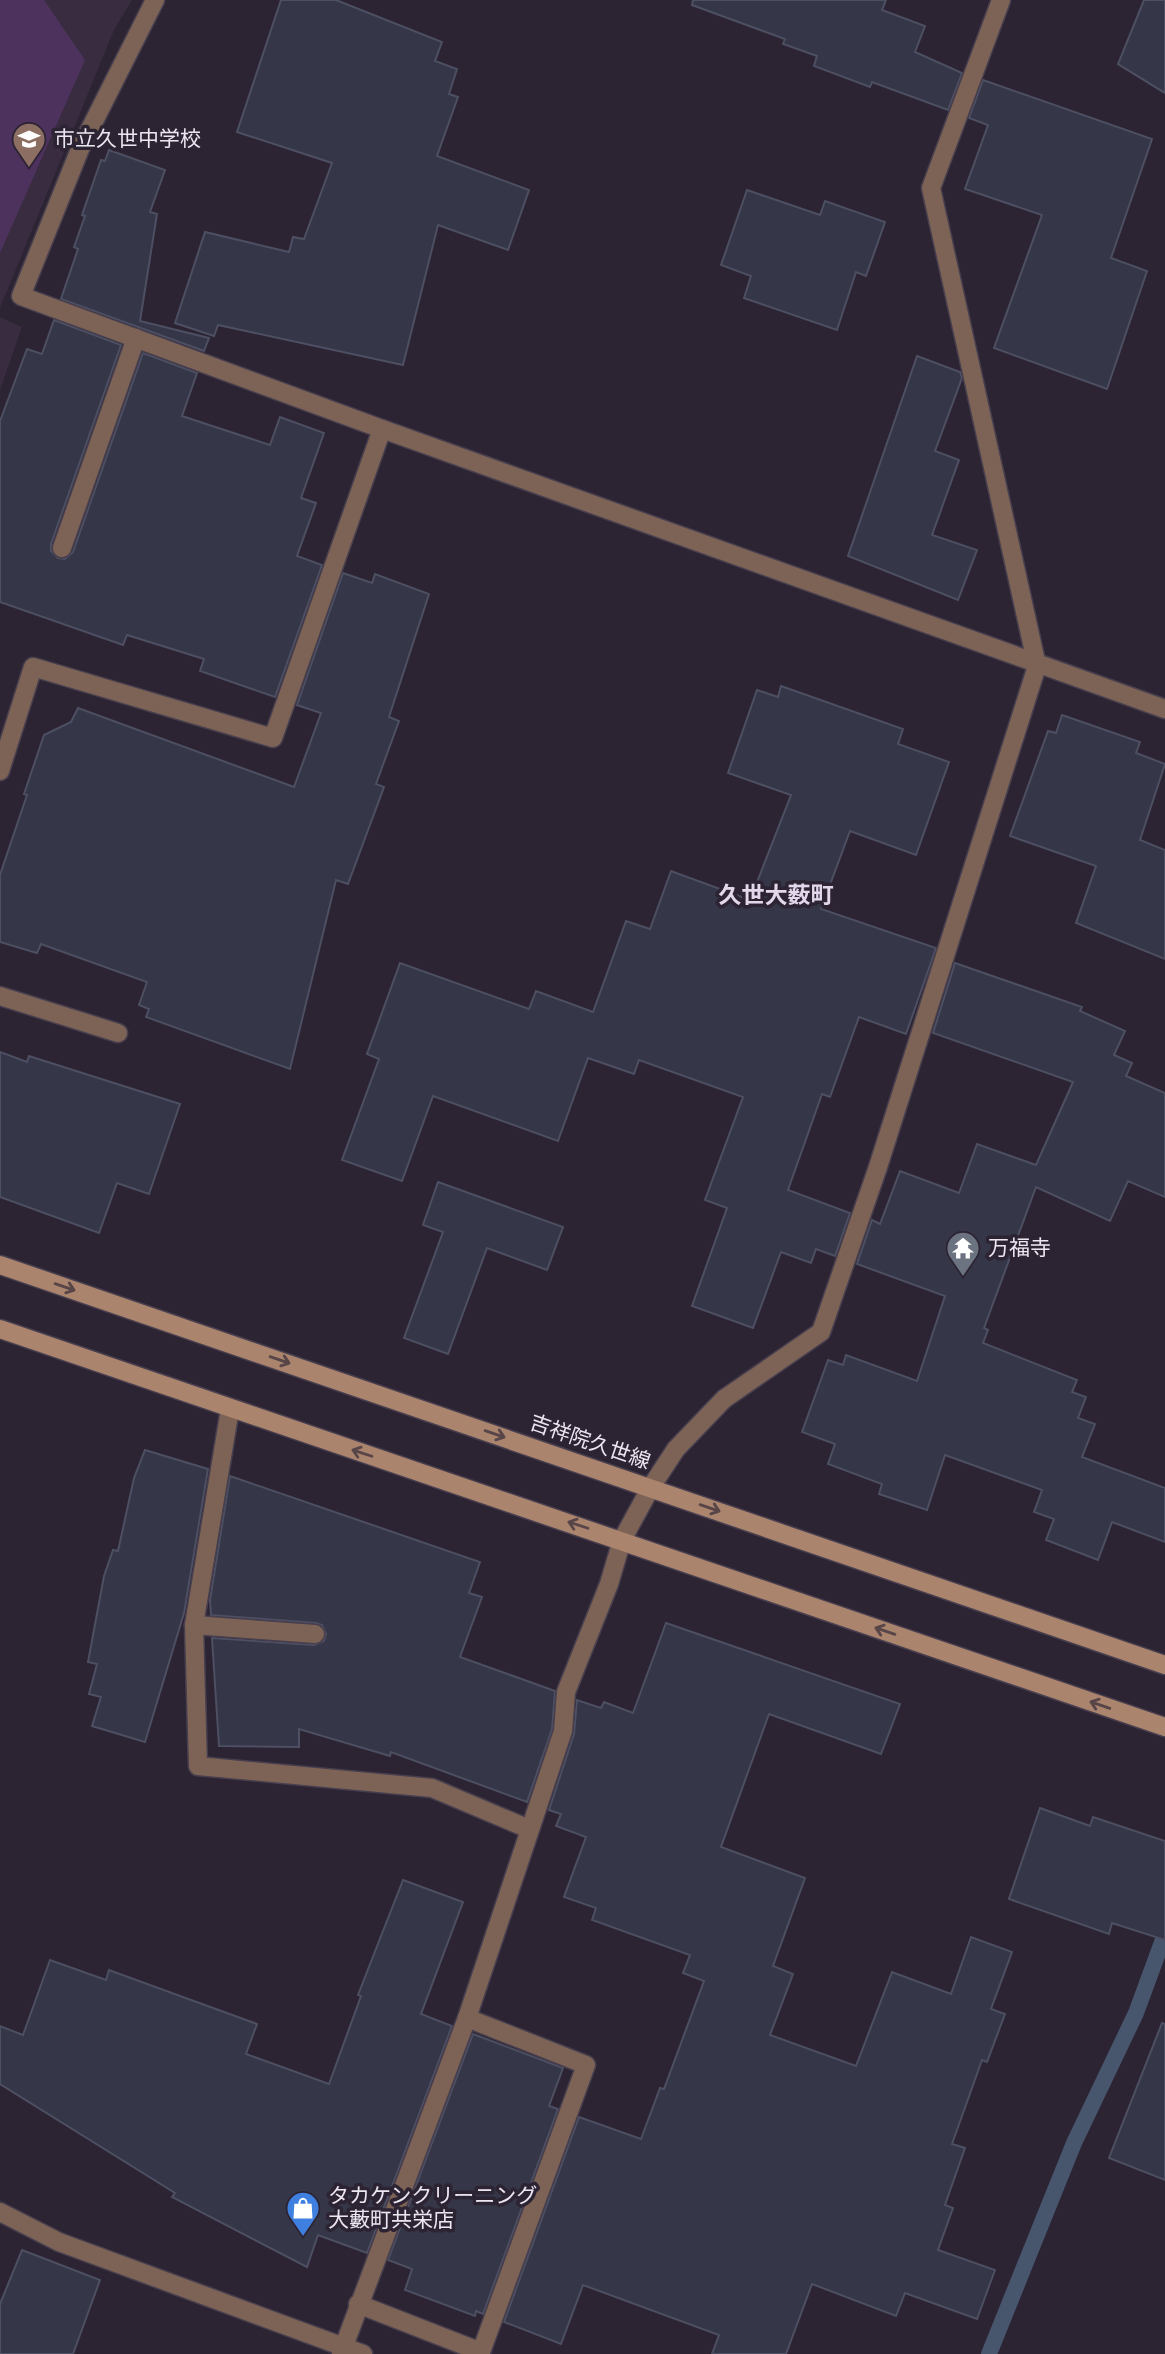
<svg xmlns="http://www.w3.org/2000/svg" width="1165" height="2354" font-family="'DM Sans','Noto Sans JP',sans-serif">
  <rect width="100%" height="100%" fill="#2c2333"/>
  <g fill="#392c41">
    <polygon points="0,0 132,0 114,30 0,308"/>
    <polygon points="0,317 22,327 0,390"/>
  </g>
  <polygon fill="#4c325d" points="0,0 44,0 85,60 0,253"/>
  <g fill="none" stroke-linecap="round" stroke-linejoin="round">
    <polyline stroke="#47556d" stroke-width="16" points="989,2354 1074,2143 1136,2013 1165,1934"/>
  </g>
  <g fill="#353648" stroke="#4d4f62" stroke-width="2">
    <polygon points="281,0 336,0 442,42 435,61 457,69 449,94 458,97 437,156 529,190 508,250 438,225 403,365 218,325 214,336 175,323 205,232 289,252 293,237 304,239 332,163 237,132"/>
    <polygon points="693,0 886,0 882,10 925,26 915,52 962,73 948,110 872,82 870,87 814,66 817,56 783,44 785,39 692,5"/>
    <polygon points="1144,0 1165,0 1165,93 1118,64"/>
    <polygon points="983,80 1152,139 1111,258 1147,271 1107,389 994,348 1042,215 965,189 988,125 969,118"/>
    <polygon points="109,150 165,170 150,212 157,214 140,321 209,338 204,351 61,299 78,249 74,247 85,216 82,215 101,160 105,161"/>
    <polygon points="747,190 820,215 825,201 885,222 866,276 856,272 837,330 744,298 751,276 721,265"/>
    <polygon points="54,320 121,345 51,544 51,551 58,558 65,559 73,552 143,353 197,373 182,416 270,445 280,417 324,433 301,498 316,503 297,556 322,565 275,697 200,671 204,659 127,635 123,645 0,602 0,421 27,349 42,354"/>
    <polygon points="917,356 960,372 962,378 935,451 959,460 932,535 977,550 958,600 848,556"/>
    <polygon points="343,573 372,583 375,574 429,594 389,717 399,721 376,784 384,787 348,884 336,880 290,1069 146,1017 149,1009 139,1005 147,982 41,944 37,953 0,942 0,875 27,795 24,794 44,735 71,722 78,708 294,787 321,713 297,705"/>
    <polygon points="781,686 903,729 898,744 949,762 916,855 850,831 821,909 936,948 906,1034 859,1017 830,1097 822,1094 788,1190 850,1213 835,1256 816,1249 811,1263 781,1252 753,1328 692,1306 727,1208 705,1200 743,1097 639,1060 634,1074 588,1058 558,1141 433,1096 402,1181 342,1160 379,1059 367,1054 400,963 529,1009 536,991 593,1012 626,921 650,929 671,871 750,900 791,795 728,773 757,690 778,697"/>
    <polygon points="1062,715 1140,742 1136,753 1165,764 1140,840 1165,850 1165,959 1076,923 1096,866 1010,836 1048,731 1056,733"/>
    <polygon points="955,963 1082,1007 1080,1011 1125,1031 1114,1055 1132,1063 1126,1076 1165,1093 1165,1197 1128,1181 1110,1221 1036,1187 984,1328 988,1330 983,1343 1077,1380 1072,1392 1086,1397 1078,1418 1095,1424 1082,1457 1165,1488 1165,1542 1112,1522 1098,1560 1046,1540 1054,1519 1034,1512 1042,1490 945,1455 927,1510 879,1494 882,1484 828,1464 835,1444 802,1432 828,1360 843,1365 846,1355 917,1381 945,1296 857,1264 872,1220 880,1224 900,1171 959,1193 977,1144 1036,1165 1073,1082 933,1033"/>
    <polygon points="0,1052 27,1062 29,1056 180,1104 149,1194 117,1183 99,1233 0,1197"/>
    <polygon points="438,1182 563,1227 547,1270 487,1248 448,1354 404,1338 443,1232 423,1225"/>
    <polygon points="145,1450 208,1469 184,1613 145,1742 92,1726 101,1697 89,1694 97,1664 88,1662 104,1576 113,1550 118,1551 134,1478"/>
    <polygon points="230,1476 480,1562 469,1593 482,1597 460,1657 555,1691 552,1729 527,1802 391,1752 390,1756 299,1729 299,1747 219,1746 212,1638 314,1645 324,1641 326,1634 322,1625 316,1623 211,1615 210,1600"/>
    <polygon points="666,1623 900,1704 881,1754 769,1714 721,1847 805,1878 773,1966 793,1974 770,2035 856,2066 892,1972 951,1994 971,1937 1012,1952 991,2009 1005,2014 987,2062 982,2060 952,2144 965,2148 945,2205 953,2208 938,2250 995,2270 977,2319 905,2293 896,2316 812,2284 786,2354 712,2354 719,2335 583,2285 561,2344 504,2322 579,2117 641,2139 660,2088 664,2089 704,1981 683,1973 690,1955 592,1920 596,1908 564,1897 586,1837 556,1826 561,1814 549,1810 574,1734 577,1700 601,1708 604,1702 633,1713"/>
    <polygon points="1040,1808 1090,1826 1093,1817 1165,1841 1165,1940 1112,1923 1109,1934 1009,1899"/>
    <polygon points="403,1880 463,1902 421,2014 452,2026 367,2253 318,2235 307,2267 172,2197 175,2193 0,2084 0,2026 23,2035 50,1960 106,1980 109,1970 257,2024 246,2054 329,2084 361,1996 358,1995"/>
    <polygon points="1162,2023 1165,2024 1165,2180 1109,2158"/>
    <polygon points="473,2034 563,2068 549,2106 558,2109 483,2314 476,2311 475,2316 405,2290 412,2269 388,2260"/>
    <polygon points="22,2250 100,2280 73,2354 0,2354 0,2304"/>
  </g>
  <g fill="none" stroke-linecap="round" stroke-linejoin="round">
    <defs>
      <g id="street">
        <polyline points="155,0 80,149 21,296 382,429 1165,709"/>
        <polyline points="62,548 136,338"/>
        <polyline points="0,771 33,667 273,738 382,429"/>
        <polyline points="0,996 118,1033"/>
        <polyline points="230,1409 194,1625 198,1766 432,1788 529,1829"/>
        <polyline points="194,1625 315,1634"/>
        <polyline points="0,2212 59,2242 363,2354"/>
        <polyline points="358,2304 481,2352 586,2065 467,2018"/>
        <polyline points="341,2354 467,2018 563,1731 566,1692 609,1584 622,1540 651,1487 676,1449 724,1399 821,1332 878,1167 1037,666 931,188 1001,0"/>
      </g>
      <g id="secondary">
        <polyline points="0,1265 1165,1665"/>
        <polyline points="0,1329 1165,1727"/>
      </g>
    </defs>
    <use href="#street" stroke="#473e4e" stroke-width="21"/>
    <use href="#secondary" stroke="#473e4e" stroke-width="21"/>
    <use href="#street" stroke="#7c6355" stroke-width="18"/>
    <use href="#secondary" stroke="#ab846e" stroke-width="18"/>
  </g>
  <defs><path id="oneway-shaft" d="M-6 0H5M1.5-3L5.5 0L1.5 3" fill="none" stroke-width="1.6" stroke-linecap="round" stroke-linejoin="round" transform="scale(1.75)"/></defs>
  <g stroke="#584548">
    <use href="#oneway-shaft" transform="translate(65 1287) rotate(19)"/>
    <use href="#oneway-shaft" transform="translate(280 1360) rotate(19)"/>
    <use href="#oneway-shaft" transform="translate(495 1434) rotate(19)"/>
    <use href="#oneway-shaft" transform="translate(362 1453) rotate(-162)"/>
    <use href="#oneway-shaft" transform="translate(710 1508) rotate(19)"/>
    <use href="#oneway-shaft" transform="translate(578 1525) rotate(-162)"/>
    <use href="#oneway-shaft" transform="translate(885 1631) rotate(-161)"/>
    <use href="#oneway-shaft" transform="translate(1100 1705) rotate(-161)"/>
  </g>
  <defs>
    <symbol id="school-pin" viewBox="-11 -11 22 30"><path d="M0 17L-7.5 6A9.5 9.5 0 1 1 7.5 6Z" fill="#8d6e63" stroke="#2c2333"/><path d="M0-5L7-2L0 1L-7-2ZM-4 1L0 2.5L4 1V4Q0 6-4 4Z" fill="#fff"/></symbol>
    <symbol id="temple-pin" viewBox="-11 -11 22 30"><path d="M0 17L-7.5 6A9.5 9.5 0 1 1 7.5 6Z" fill="#6b7280" stroke="#2c2333"/><path d="M0-6L5-2H3V0L6.5 2.5H4V6H1.5V3h-3V6H-4V2.5H-6.5L-3 0V-2H-5Z" fill="#fff"/></symbol>
    <symbol id="shop-pin" viewBox="-11 -11 22 30"><path d="M0 17L-7.5 6A9.5 9.5 0 1 1 7.5 6Z" fill="#3f7fe0" stroke="#2c2333"/><path d="M-5-2.5h2.3a2.7 3.5 0 0 1 5.4 0H5L5.5 6h-11ZM-1.5-2.5h3a1.5 2.3 0 0 0-3 0Z" fill="#fff"/></symbol>
  </defs>
  <g fill-rule="evenodd">
    <use href="#school-pin" x="10" y="120" width="38" height="52"/>
    <use href="#temple-pin" x="944" y="1229" width="38" height="52"/>
    <use href="#shop-pin" x="284" y="2189" width="38" height="52"/>
  </g>
  <g text-anchor="middle" stroke-width="7" stroke-linejoin="round" paint-order="stroke">
    <g font-size="21" fill="#ece6f1" stroke="#2c2333" text-anchor="start">
      <text x="54" y="146">市立久世中学校</text>
      <text x="988" y="1255">万福寺</text>
      <text x="328" y="2203">タカケンクリーニング<tspan x="328" dy="24">大藪町共栄店</tspan></text>
    </g>
    <g font-size="21" fill="#ece6f1" stroke="#2c2333">
      <text transform="translate(590 1442) rotate(19)" y="7">吉祥院久世線</text>
    </g>
    <g font-size="23" font-weight="bold" fill="#e3d7ec" stroke="#2c2333">
      <text x="776" y="903">久世大薮町</text>
    </g>
  </g>
</svg>
